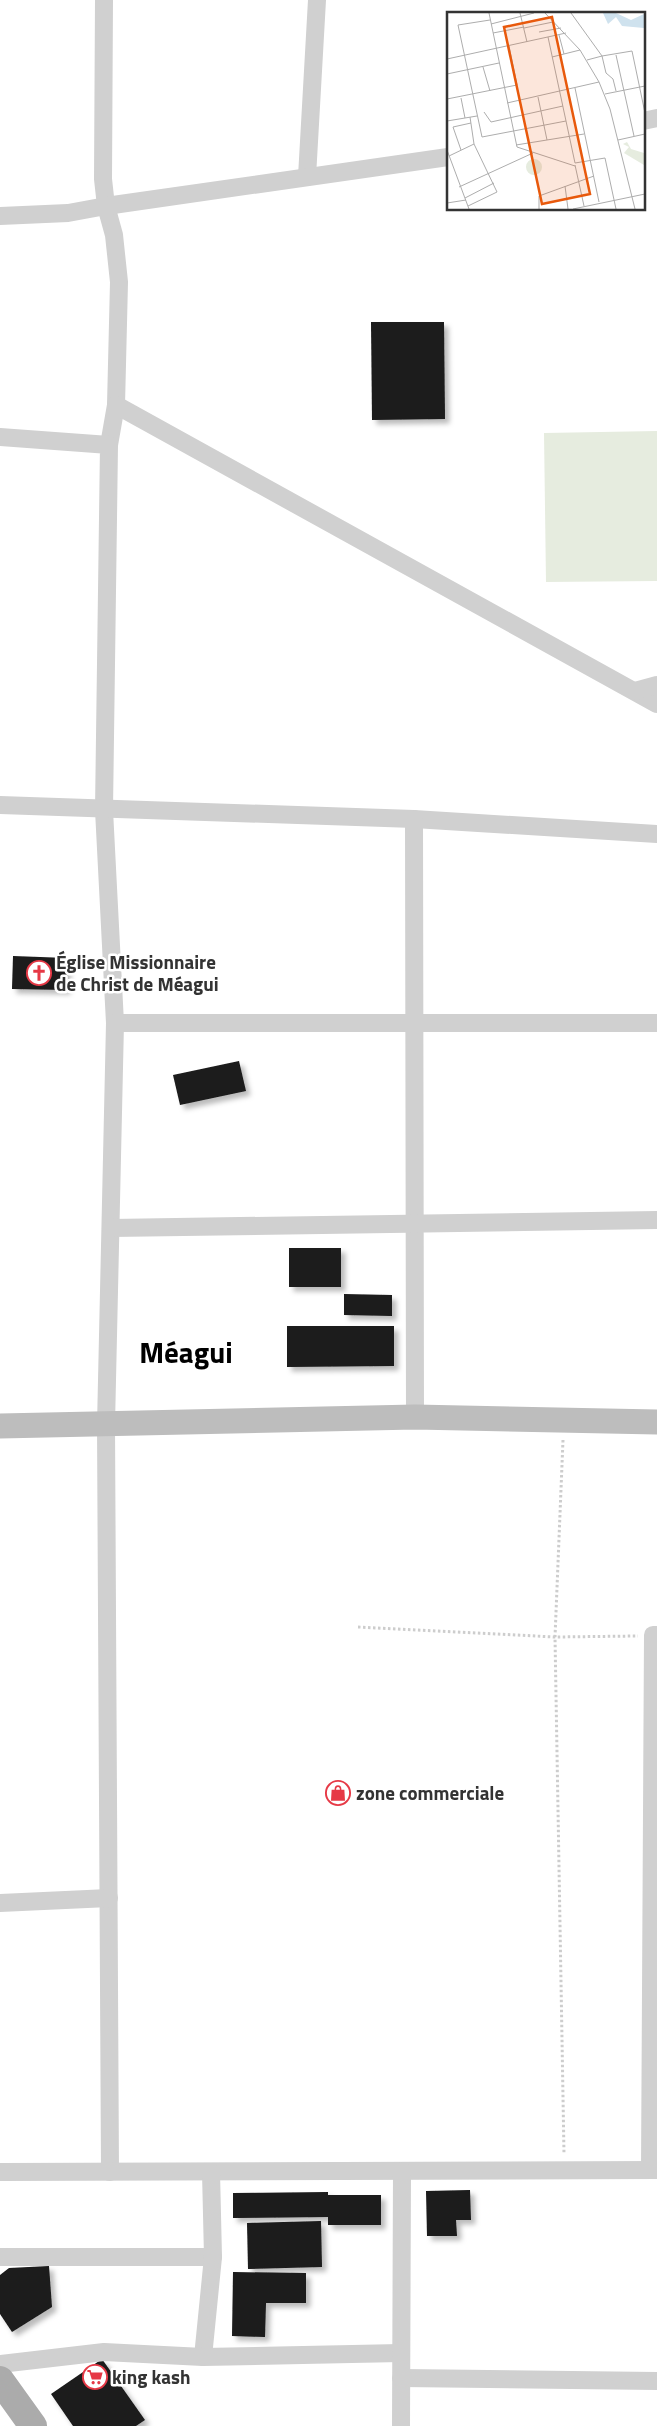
<svg xmlns="http://www.w3.org/2000/svg" width="657" height="2426" font-family="'Titillium Web',sans-serif">
  <defs>
    <filter id="shadow"><feDropShadow dx="4.5" dy="4.5" stdDeviation="2.5" flood-color="#0004"/></filter>
  </defs>
  <rect width="100%" height="100%" fill="#fff"/>
  <polygon fill="#e6ecdf" points="657,431 657,581 546,582 544,433"/>
  <g fill="#1a1a1a" filter="url(#shadow)">
    <polygon points="371,322 444,322 445,419 372,420"/>
    <polygon points="13,956 67,958 66,990 12,989"/>
    <polygon points="239,1061 246,1091 180,1105 173,1075"/>
    <rect x="289" y="1248" width="52" height="39"/>
    <polygon points="344,1294 392,1295 392,1316 344,1315"/>
    <polygon points="287,1326 394,1326 394,1366 287,1367"/>
    <polygon points="470,2190 471,2220 456,2220 457,2236 427,2236 426,2191"/>
    <polygon points="328,2192 328,2195 381,2195 381,2225 328,2225 328,2217 233,2218 233,2193"/>
    <polygon points="321,2221 322,2267 248,2269 247,2223"/>
    <polygon points="49,2266 52,2307 12,2332 0,2314 0,2275 9,2268"/>
    <polygon points="233,2272 306,2273 306,2303 266,2303 265,2337 232,2336"/>
    <polygon points="102,2359 145,2420 136,2426 73,2426 51,2394"/>
  </g>
  <g fill="none" stroke-linecap="round" stroke-linejoin="round">
    <g stroke="#cdcdcd" stroke-width="3" stroke-dasharray="2.5 2.5" stroke-linecap="butt">
      <polyline points="563,1440 555,1637 564,2154"/>
      <polyline points="358,1627 555,1637 638,1636"/>
    </g>
    <g stroke="#d0d0d0" stroke-width="18">
      <polyline points="104,0 103,179 106,206 114,235 119,282 116,405 109,445"/>
      <polyline points="643,121 657,118"/>
      <polyline points="307,177 317,0"/>
      <polyline points="0,216 68,213 106,206 448,157"/>
      <polyline points="116,405 657,704"/>
      <polyline points="0,437 109,445 104,810 115,1023 106,1425 110,2172"/>
      <polyline points="635,691 657,685"/>
      <polyline points="0,805 414,819 657,834"/>
      <polyline points="414,819 415,1417"/>
      <polyline points="115,1023 657,1023"/>
      <polyline points="111,1228 657,1220"/>
      <polyline points="0,1903 109,1898"/>
      <polyline points="650,2170 653,1635 657,1635"/>
      <polyline points="0,2172 657,2170"/>
      <polyline points="0,2257 213,2257"/>
      <polyline points="203,2357 213,2257 211,2172"/>
      <polyline points="0,2364 104,2352 203,2357 401,2353"/>
      <polyline points="401,2378 657,2381"/>
      <polyline points="401,2426 402,2171"/>
    </g>
    <polyline stroke="#bdbdbd" stroke-width="25" points="0,1426 415,1417 657,1422"/>
    <polyline stroke="#ababab" stroke-width="28" points="0,2380 33,2426"/>
  </g>
  <defs>
    <symbol id="church-ring" viewBox="-11 -11 22 22"><circle r="9.5" fill="#fff" stroke="#e63946" stroke-width="1.5"/><path d="M-1.2-6h2.4v3.5h3.3v2.4h-3.3V6h-2.4V-.1h-3.3v-2.4h3.3Z" fill="#e63946"/></symbol>
    <symbol id="shop-ring" viewBox="-11 -11 22 22"><circle r="9.5" fill="#fff" stroke="#e63946" stroke-width="1.5"/><path d="M-5-2.5h2.3a2.7 3.5 0 0 1 5.4 0H5L5.5 6h-11ZM-1.5-2.5h3a1.5 2.3 0 0 0-3 0Z" fill="#e63946"/></symbol>
    <symbol id="supermarket-ring" viewBox="-11 -11 22 22"><circle r="9.5" fill="#fff" stroke="#e63946" stroke-width="1.5"/><path d="M-6-5.5h2.5l.6 2H6L4.5 2H-2.5L-4.4-4H-6ZM-1.5 3.2a1.3 1.3 0 1 0 .1 0ZM3 3.2a1.3 1.3 0 1 0 .1 0Z" fill="#e63946"/></symbol>
  </defs>
  <g fill-rule="evenodd">
    <use href="#church-ring" x="25" y="959" width="28" height="28"/>
    <use href="#shop-ring" x="324" y="1779" width="28" height="28"/>
    <use href="#supermarket-ring" x="81" y="2363" width="28" height="28"/>
  </g>
  <g text-anchor="middle" stroke-width="5" stroke-linejoin="round" paint-order="stroke">
    <g font-size="19" font-weight="bold" fill="#333" stroke="#fff" text-anchor="start">
      <text x="56" y="969">Église Missionnaire<tspan x="56" dy="22">de Christ de Méagui</tspan></text>
      <text x="356" y="1800">zone commerciale</text>
      <text x="112" y="2384">king kash</text>
    </g>
    <g font-size="29" font-weight="bold" fill="#000" stroke="#fff">
      <text x="186" y="1363">Méagui</text>
    </g>
  </g>
  <g transform="translate(447 12)">
    <rect width="198" height="198" fill="#fff"/>
    <path d="M 180,130 L 184,137 L 197,141 L 197,153 L 177,141 L 182,135 L 176,132 ZM79 155a8 8 0 1 1 16 0a8 8 0 1 1-16 0Z" fill="#e6ecdf"/>
    <path d="M 156,1 L 169,1 L 184,8 L 197,2 L 197,16 L 175,14 L 169,5 L 161,12 Z" fill="#cfe2ee"/>
    <path fill="none" stroke="#adadad" stroke-width="1" d="M 42,1 L 70,135 L 128,154M 73,1 L 80,30M 98,1 L 133,38 L 152,70 L 163,97 L 188,197M 124,1 L 155,44 L 185,39 L 198,101M 43,8 L 11,13 L 35,125 L 119,109M 44,12 L 87,1M 77,16 L 106,10M 92,20 L 114,16M 46,21 L 77,15M 112,23 L 117,42M 101,25 L 128,151 L 158,146 L 169,197M 169,43 L 187,124M 105,45 L 133,38M 0,47 L 119,21M 140,48 L 155,44 L 159,61 L 166,67 L 169,79M 36,55 L 43,79M 0,62 L 52,51M 128,76 L 152,190M 158,82 L 198,74M 91,85 L 100,128M 14,86 L 18,106M 0,87 L 70,73 L 62,34M 60,91 L 152,70M 37,100 L 44,110 L 116,94M 0,109 L 30,104M 171,128 L 198,122M 69,133 L 137,122M 0,138 L 22,197M 14,138 L 6,115 L 24,111M 2,144 L 27,132M 128,153 L 137,194M 118,174 L 121,197M 12,175 L 86,141M 18,186 L 47,171M 0,191 L 19,188M 21,194 L 50,180 L 27,132 L 23,105M 92,197 L 92,184 L 147,164M 126,197 L 198,182"/>
    <path fill="#e8590c" fill-opacity="0.15" stroke="#e8590c" stroke-width="2.5" d="M 105,5 L 143,182 L 95,192 L 57,15 Z"/>
    <rect width="198" height="198" fill="none" stroke="#333" stroke-width="2.5"/>
  </g>
</svg>
